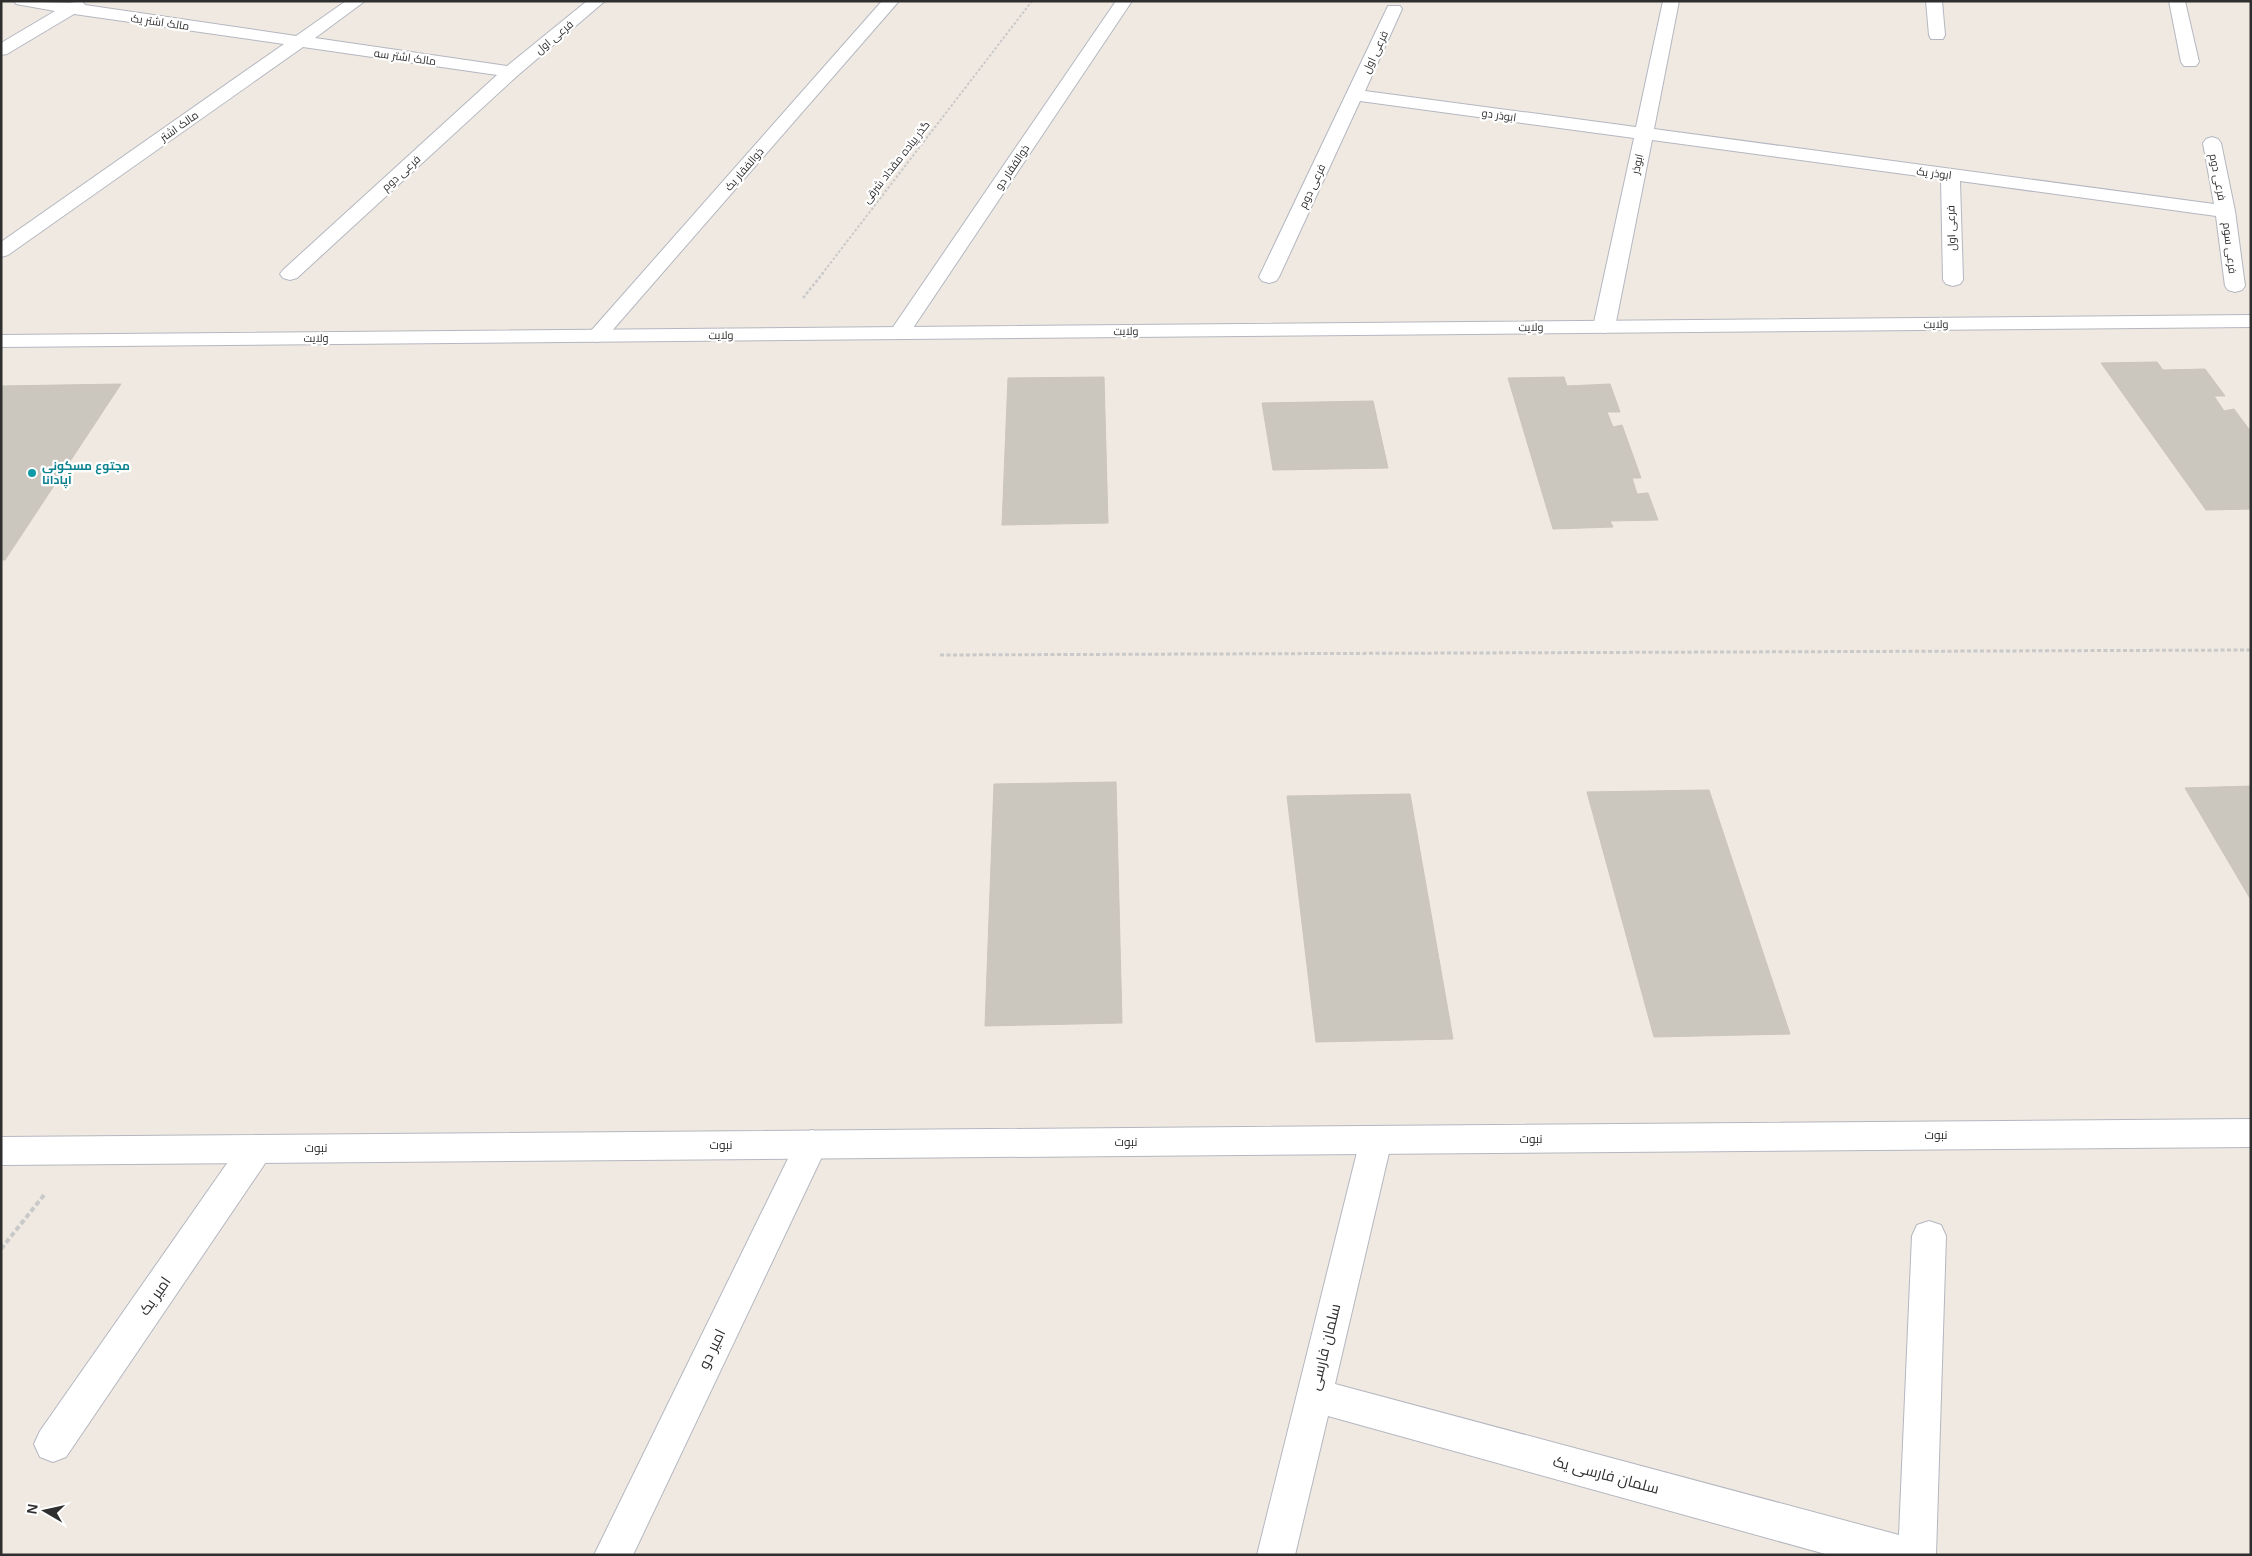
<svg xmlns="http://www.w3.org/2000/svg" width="2252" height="1556" font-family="Arial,Cairo,sans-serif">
  <rect width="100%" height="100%" fill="#efe9e1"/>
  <g fill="#cbc7bf" stroke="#cbc5ba">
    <polygon points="2157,362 2163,370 2205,369 2225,396 2214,396 2224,411 2234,409 2251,432 2251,509 2206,510 2101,363"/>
    <polygon points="1104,377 1108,523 1002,525 1008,378"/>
    <polygon points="1564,377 1567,386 1610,384 1620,412 1607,412 1613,427 1622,425 1641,478 1632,478 1637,494 1648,493 1658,520 1610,521 1613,527 1553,529 1508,378"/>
    <polygon points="121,384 5,560 1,560 1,386"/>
    <polygon points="1373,401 1388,468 1273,470 1262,403"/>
    <polygon points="1116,782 1122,1023 985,1026 994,784"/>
    <polygon points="2251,786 2251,900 2185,788"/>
    <polygon points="1709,790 1790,1034 1654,1037 1587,792"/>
    <polygon points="1410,794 1453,1039 1316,1042 1287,796"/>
  </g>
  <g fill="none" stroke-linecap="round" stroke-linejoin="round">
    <defs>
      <g id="minor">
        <polygon points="14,1 69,3 82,1 85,5 296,36 346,1 365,1 315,38 507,66 587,1 605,1 517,76 297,278 290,280 283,278 280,274 283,270 497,75 303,47 8,255 1,257 1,242 284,44 74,14 7,54 1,55 1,43 55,11 16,4"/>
        <polygon points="882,1 899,1 604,340 597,342 590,340 586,336 590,332"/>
        <polygon points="1116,1 1132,1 907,337 900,339 893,337 889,333"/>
        <polygon points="1663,1 1679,1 1654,129 2214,204 2203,143 2206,139 2212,137 2218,139 2221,143 2235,211 2245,286 2242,290 2235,292 2228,290 2225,286 2216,216 1960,181 1963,280 1960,284 1953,286 1946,284 1943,280 1941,179 1652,140 1615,327 1611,331 1604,333 1597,331 1593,327 1634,138 1360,101 1279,277 1276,281 1269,283 1262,281 1259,277 1388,6 1400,6 1402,9 1365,91 1636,127"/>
        <polygon points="1926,1 1942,1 1945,35 1943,39 1931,39 1929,35"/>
        <polygon points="2169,1 2185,1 2199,62 2196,66 2184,66 2181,62"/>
        <polygon points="1376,1126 1388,1130 1392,1140 1335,1384 1899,1535 1912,1236 1917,1225 1929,1221 1941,1225 1946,1236 1936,1555 1829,1555 1328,1416 1295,1555 1257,1555 1360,1140 1364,1130"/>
        <polygon points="812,1130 824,1134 828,1144 633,1555 594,1555 800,1134"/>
        <polygon points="256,1135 268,1139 272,1149 268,1159 66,1457 53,1462 40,1457 34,1444 40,1431 244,1139"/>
      </g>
      <g id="tertiary">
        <polygon points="2251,315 2251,327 1,347 1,335"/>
        <polygon points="2251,1119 2251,1147 1,1165 1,1137"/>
      </g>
    </defs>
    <use href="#minor" stroke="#b4b7c1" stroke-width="2"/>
    <use href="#tertiary" stroke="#b4b7c1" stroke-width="2"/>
    <polyline stroke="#c9c9c9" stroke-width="2" stroke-dasharray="2.5 2" stroke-linecap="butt" points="822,274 1032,1"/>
    <polyline stroke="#c9c9c9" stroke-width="2.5" stroke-dasharray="3 2" stroke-linecap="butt" points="803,298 823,273"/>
    <polyline stroke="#c9c9c9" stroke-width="3" stroke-dasharray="4 2.5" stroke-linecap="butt" points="940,655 2251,650"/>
    <polyline stroke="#c9c9c9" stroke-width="4" stroke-dasharray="5 3" stroke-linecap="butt" points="1,1249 44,1195"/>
    <use href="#minor" fill="#fff" fill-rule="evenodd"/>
    <use href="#tertiary" fill="#fff" fill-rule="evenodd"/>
  </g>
  <circle fill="#0f9aa8" stroke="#fff" stroke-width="2" cx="32" cy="473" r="5"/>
  <g text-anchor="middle" stroke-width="4.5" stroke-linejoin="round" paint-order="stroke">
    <g font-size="11" fill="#2e2e2e" stroke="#fff">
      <text transform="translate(160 22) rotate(8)" y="4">مالک اشتر یک</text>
      <text transform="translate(554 37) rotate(-40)" y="4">فرعی اول</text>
      <text transform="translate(1375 52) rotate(-65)" y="4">فرعی اول</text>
      <text transform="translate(405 57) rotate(8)" y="4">مالک اشتر سه</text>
      <text transform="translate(1499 115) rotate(8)" y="4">ابوذر دو</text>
      <text transform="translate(179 126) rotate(-35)" y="4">مالک اشتر</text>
      <text transform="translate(896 162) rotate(-52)" y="4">گذر پیاده مقداد شرقی</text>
      <text transform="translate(1637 164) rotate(-78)" y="4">ابوذر</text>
      <text transform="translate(1012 167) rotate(-56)" y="4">ذوالفقار دو</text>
      <text transform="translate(744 169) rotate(-49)" y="4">ذوالفقار یک</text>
      <text transform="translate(401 173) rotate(-42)" y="4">فرعی دوم</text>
      <text transform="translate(1934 173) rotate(7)" y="4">ابوذر یک</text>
      <text transform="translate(2218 177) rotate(79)" y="4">فرعی دوم</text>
      <text transform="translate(1312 186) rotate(-65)" y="4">فرعی دوم</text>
      <text transform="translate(1951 228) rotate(-92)" y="4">فرعی اول</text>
      <text transform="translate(2230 248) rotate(83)" y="4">فرعی سوم</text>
      <text transform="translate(1936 324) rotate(-1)" y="4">ولایت</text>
      <text transform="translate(1531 327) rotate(-1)" y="4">ولایت</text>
      <text transform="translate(1126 331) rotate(-1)" y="4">ولایت</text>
      <text transform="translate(721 335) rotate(-1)" y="4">ولایت</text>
      <text x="316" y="342">ولایت</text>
    </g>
    <g font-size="12" font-weight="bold" fill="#0d838f" stroke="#fff" text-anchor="start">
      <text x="42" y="470">مجتوع مسکونی<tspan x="42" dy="14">آپادانا</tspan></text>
    </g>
    <g font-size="12" fill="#2e2e2e" stroke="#fff">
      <text x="1936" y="1139">نبوت</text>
      <text x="1531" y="1143">نبوت</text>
      <text x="1126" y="1146">نبوت</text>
      <text x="721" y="1149">نبوت</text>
      <text x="316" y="1152">نبوت</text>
    </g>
    <g font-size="15" fill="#2e2e2e" stroke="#fff">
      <text transform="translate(155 1296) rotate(-55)" y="5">امیر یک</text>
      <text transform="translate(1325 1347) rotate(-76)" y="5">سلمان فارسی</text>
      <text transform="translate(712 1349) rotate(-64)" y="5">امیر دو</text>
      <text transform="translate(1606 1475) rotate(15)" y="5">سلمان فارسی یک</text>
    </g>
  </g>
  <rect width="2252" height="1556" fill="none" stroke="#2e2e2e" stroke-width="5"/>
  <g transform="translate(45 1511) rotate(279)" stroke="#ffffff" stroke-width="4" paint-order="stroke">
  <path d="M0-4L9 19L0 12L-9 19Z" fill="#2e2e2e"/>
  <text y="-8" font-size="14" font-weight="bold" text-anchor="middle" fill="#2e2e2e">N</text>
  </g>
</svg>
